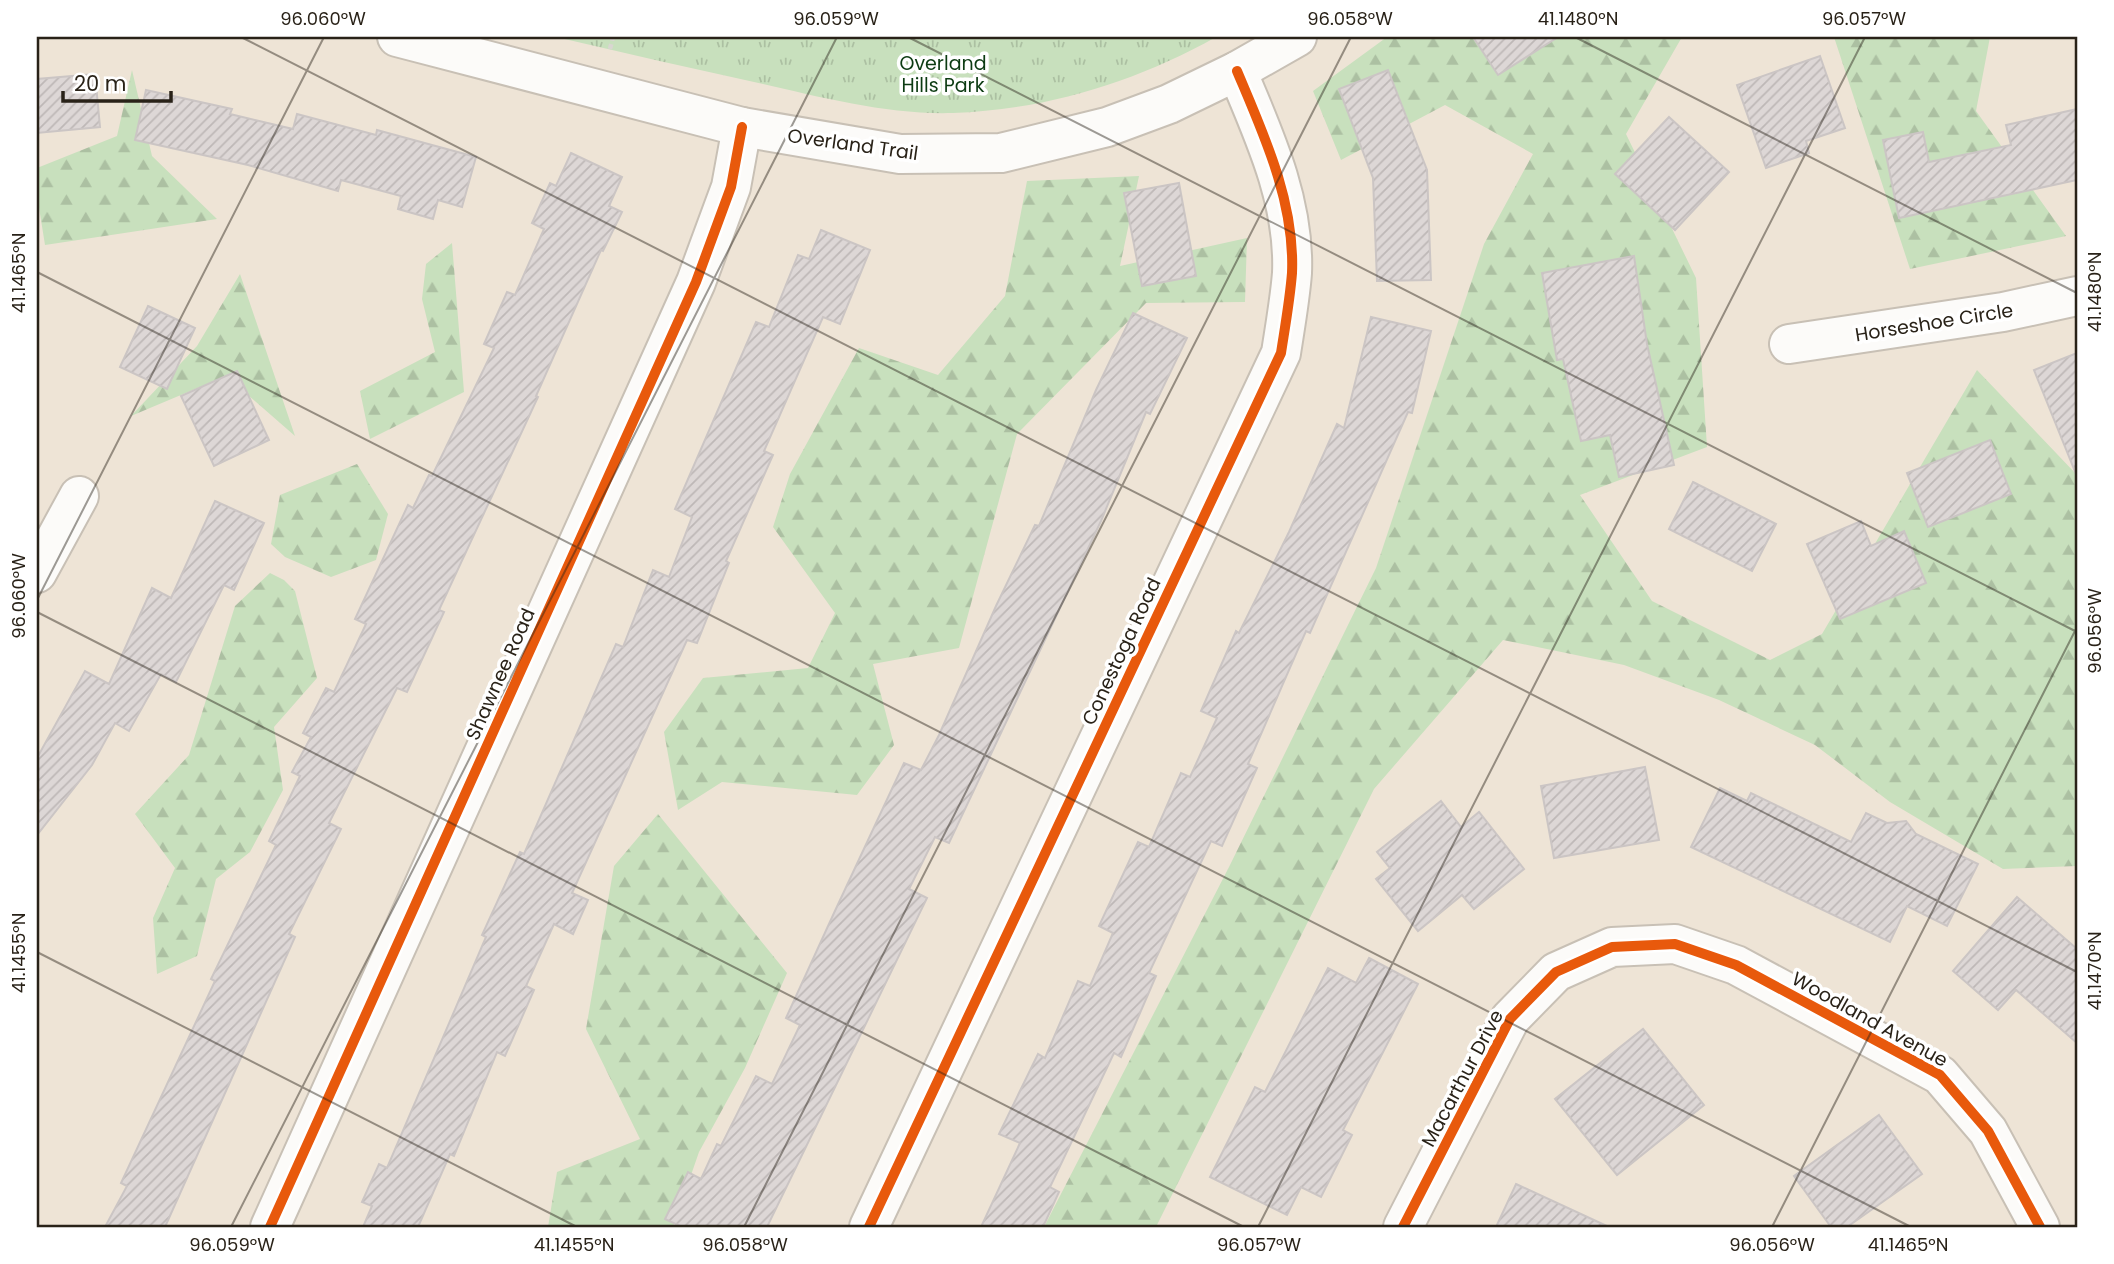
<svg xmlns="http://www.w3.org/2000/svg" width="2114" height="1264" font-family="Poppins,sans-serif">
  <defs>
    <pattern id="forest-firs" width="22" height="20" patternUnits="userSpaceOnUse" patternTransform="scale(1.75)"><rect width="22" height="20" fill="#c8e0bd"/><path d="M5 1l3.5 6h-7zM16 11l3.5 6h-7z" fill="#acc0a2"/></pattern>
    <pattern id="park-tufts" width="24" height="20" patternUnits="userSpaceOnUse" patternTransform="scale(1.75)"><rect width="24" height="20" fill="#c8e0bd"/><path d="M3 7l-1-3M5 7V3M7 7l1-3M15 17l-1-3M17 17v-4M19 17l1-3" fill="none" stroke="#acc0a2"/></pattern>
    <pattern id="building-hatch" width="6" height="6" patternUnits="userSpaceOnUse" patternTransform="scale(1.75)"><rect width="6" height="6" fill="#ddd7d6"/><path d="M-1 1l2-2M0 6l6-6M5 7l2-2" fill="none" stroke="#beb8b7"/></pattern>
  </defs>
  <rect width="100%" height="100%" fill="#eee4d6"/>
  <g fill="url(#forest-firs)">
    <polygon points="1387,37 1682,37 1626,134 1696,278 1707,447 1580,495 1652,601 1770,660 1822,634 1977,370 2077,475 2077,866 2003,869 1890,802 1815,745 1719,700 1624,665 1503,640 1374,789 1156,1227 1044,1227 1229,867 1376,568 1484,244 1533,154 1445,105 1341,160 1313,91"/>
    <polygon points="1834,37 1990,37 1976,111 2066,236 1910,269"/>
    <polygon points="132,70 152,156 217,219 45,245 37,195 37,168 117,136"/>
    <polygon points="1139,176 1120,266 1247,238 1245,302 1146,303 1017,434 959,648 873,664 894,745 857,795 722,782 678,810 664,732 703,678 808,668 835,613 773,527 790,474 859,348 938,375 1005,296 1027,181"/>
    <polygon points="452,243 464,392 370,439 360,391 435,352 422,299 426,264"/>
    <polygon points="240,274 295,436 226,376 131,416 197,346"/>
    <polygon points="357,464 388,514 376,560 331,577 285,557 271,544 280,495"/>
    <polygon points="270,573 284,580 295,591 317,678 274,727 283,790 250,852 216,879 197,956 157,974 153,918 175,868 135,814 189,755 235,606"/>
    <polygon points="658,814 787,973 745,1068 699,1152 673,1227 548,1227 557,1172 640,1139 586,1029 614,866"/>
  </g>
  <path fill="url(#park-tufts)" d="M 556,37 L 1216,37 C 1136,82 1045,110 953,113 C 890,115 824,98 763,84 C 694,69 625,53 556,37 Z"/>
  <g fill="url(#building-hatch)" stroke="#cbc5c4" stroke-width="2">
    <polygon points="1473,37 1558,37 1498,75"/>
    <polygon points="1820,56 1845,128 1806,141 1809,153 1766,168 1737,85"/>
    <polygon points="1388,70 1427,170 1431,280 1377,281 1373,178 1339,89"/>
    <polygon points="95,74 100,127 37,133 37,79"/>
    <polygon points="146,90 232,109 230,114 293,129 297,114 376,135 377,130 476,157 462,207 438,200 433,219 398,209 401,196 341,180 338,191 248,165 135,140"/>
    <polygon points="2077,109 2077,180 1899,218 1883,140 1923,132 1929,162 2011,145 2006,125"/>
    <polygon points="1669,117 1729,172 1675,230 1615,174"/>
    <polygon points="571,153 622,177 609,206 622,212 603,251 601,250 536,396 538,397 439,610 444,612 407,692 397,688 329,823 341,829 289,934 295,937 165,1227 105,1227 127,1186 121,1183 215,981 211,979 276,845 269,841 300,776 292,772 311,737 303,733 326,688 334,692 366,624 355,619 408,505 413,508 429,475 432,476 494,348 484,344 507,292 515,295 544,229 532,223 550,183 556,186"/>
    <polygon points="1179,183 1196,276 1142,286 1124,193"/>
    <polygon points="821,230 870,250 840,324 823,317 764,451 773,455 726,561 729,563 697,643 687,640 572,893 588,900 573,934 554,924 526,986 534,990 505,1056 497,1052 454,1156 450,1154 418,1227 363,1227 372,1206 362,1202 379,1164 387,1168 486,937 482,935 520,852 524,854 616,644 623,647 653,570 669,577 692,517 675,509 756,322 769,327 798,255 809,259"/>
    <polygon points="1634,256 1647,344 1674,465 1619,477 1610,435 1581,441 1563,359 1557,360 1542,273"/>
    <polygon points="148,306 195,328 167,389 120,367"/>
    <polygon points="1133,313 1187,338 1150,414 1146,412 1101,521 949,843 935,837 909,889 927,898 767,1227 682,1227 665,1219 688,1172 701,1179 717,1144 721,1146 756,1076 772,1084 800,1025 786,1018 834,913 904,763 921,770 939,735 996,606 1035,525 1039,526 1096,390"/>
    <polygon points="1371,317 1431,331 1412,413 1408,412 1310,633 1306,631 1248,764 1257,768 1222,846 1211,841 1149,973 1156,976 1121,1057 1114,1053 1050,1187 1059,1192 1043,1227 981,1227 1020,1143 999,1134 1038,1054 1045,1058 1078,981 1090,986 1113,933 1099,926 1138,842 1149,847 1181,773 1190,777 1217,718 1201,711 1236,631 1239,633 1289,532 1337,424 1344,428"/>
    <polygon points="2077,353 2077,474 2076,474 2034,370"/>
    <polygon points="237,371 269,440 214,466 181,396"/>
    <polygon points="1990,440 2011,494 1928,527 1907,473"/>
    <polygon points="1693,482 1776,524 1752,571 1669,529"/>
    <polygon points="215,501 264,523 234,590 224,585 176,682 161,674 129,731 115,723 92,765 37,835 37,758 85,671 109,684 152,588 171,598"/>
    <polygon points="1861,521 1871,546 1904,531 1926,583 1840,619 1807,544"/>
    <polygon points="1645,767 1659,840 1554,858 1541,786"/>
    <polygon points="1720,788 1747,801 1751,793 1851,842 1866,813 1887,823 1906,821 1916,834 1978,864 1947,926 1907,906 1890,942 1691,847"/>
    <polygon points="1441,801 1461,827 1479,812 1524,869 1474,909 1462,895 1418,931 1376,879 1390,868 1377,852"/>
    <polygon points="2017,897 2077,949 2077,1043 2016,990 1998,1010 1953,971"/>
    <polygon points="1369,958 1418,984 1343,1130 1352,1135 1321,1197 1301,1187 1287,1215 1210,1177 1255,1087 1265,1092 1328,968 1356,983"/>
    <polygon points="1643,1029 1704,1105 1617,1175 1555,1099"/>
    <polygon points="1879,1115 1922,1174 1847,1227 1831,1227 1794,1176"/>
    <polygon points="1516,1184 1609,1227 1496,1227"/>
  </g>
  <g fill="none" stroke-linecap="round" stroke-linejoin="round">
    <defs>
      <g id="minor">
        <polyline points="397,37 742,127 900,154 1001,153 1107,127 1169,104 1237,71 1297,37"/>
        <polyline points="1789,344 2003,312 2077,296"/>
        <polyline points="37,573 79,496"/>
        <polyline points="270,1227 696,282 731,187 742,127"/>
        <path d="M 869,1227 L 1281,353 C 1285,327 1290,299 1292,273 C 1295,202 1264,135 1237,71"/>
        <polyline points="1403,1227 1510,1019 1556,972 1612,947 1675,944 1736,965 1940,1075 1988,1131 2040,1227"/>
      </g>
    </defs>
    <use href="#minor" stroke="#c8c0b5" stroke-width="42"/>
    <polyline stroke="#d9d6d1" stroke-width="4.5" stroke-dasharray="5 3.5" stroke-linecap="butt" points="610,49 613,37"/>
    <use href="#minor" stroke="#fcfbf9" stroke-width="38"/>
    <defs>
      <g id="cycleway">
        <polyline points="270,1227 696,282 731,187 742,127"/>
        <path d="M 869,1227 L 1281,353 C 1285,327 1290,299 1292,273 C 1295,202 1264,135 1237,71"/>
        <polyline points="1403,1227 1510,1019 1556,972 1612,947 1675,944 1736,965 1940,1075 1988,1131 2040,1227"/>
      </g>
    </defs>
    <use href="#cycleway" stroke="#fff" stroke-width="15"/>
    <use href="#cycleway" stroke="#e8590c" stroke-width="10"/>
  </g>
  <path fill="none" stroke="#292218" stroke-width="2" stroke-opacity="0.45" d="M 241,37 L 2077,972M 908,37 L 2077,632M 1575,37 L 2077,293M 37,272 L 1911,1227M 37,600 L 324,37M 37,612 L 1244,1227M 37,952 L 577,1227M 231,1227 L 837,37M 744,1227 L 1351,37M 1258,1227 L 1865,37M 1772,1227 L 2077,627"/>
  <g text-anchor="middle" stroke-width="7" stroke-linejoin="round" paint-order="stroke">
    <g font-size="19" fill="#0c3b12" stroke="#fff">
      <text x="943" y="70">Overland<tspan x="943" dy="22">Hills Park</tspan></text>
    </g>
    <g font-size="19" fill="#292218" stroke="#fff">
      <text transform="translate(853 144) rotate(8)" y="7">Overland Trail</text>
      <text transform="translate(1934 322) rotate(-9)" y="7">Horseshoe Circle</text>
      <text transform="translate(1121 651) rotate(-65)" y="7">Conestoga Road</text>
      <text transform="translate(500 674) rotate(-66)" y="7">Shawnee Road</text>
      <text transform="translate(1870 1019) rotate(29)" y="7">Woodland Avenue</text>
      <text transform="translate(1462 1078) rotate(-62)" y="7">Macarthur Drive</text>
    </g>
  </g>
  <rect width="2114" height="1264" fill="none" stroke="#ffffff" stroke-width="77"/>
  <path d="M63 91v10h108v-10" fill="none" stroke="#292218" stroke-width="3.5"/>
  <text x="74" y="91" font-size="21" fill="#292218" stroke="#ffffff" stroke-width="5" paint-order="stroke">20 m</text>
  <rect x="38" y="38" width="2038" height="1188" fill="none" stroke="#292218" stroke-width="2.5"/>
  <g font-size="18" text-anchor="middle" fill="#292218">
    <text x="323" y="25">96.060°W</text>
    <text x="836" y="25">96.059°W</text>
    <text x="1350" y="25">96.058°W</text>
    <text x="1578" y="25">41.1480°N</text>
    <text x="1864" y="25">96.057°W</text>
    <text transform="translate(19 273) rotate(-90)" y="6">41.1465°N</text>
    <text transform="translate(2095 292) rotate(-90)" y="6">41.1480°N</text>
    <text transform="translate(19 596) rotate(-90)" y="6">96.060°W</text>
    <text transform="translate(2095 631) rotate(-90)" y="6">96.056°W</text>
    <text transform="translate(19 953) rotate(-90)" y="6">41.1455°N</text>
    <text transform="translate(2095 971) rotate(-90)" y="6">41.1470°N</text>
    <text x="232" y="1251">96.059°W</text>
    <text x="574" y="1251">41.1455°N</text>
    <text x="745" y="1251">96.058°W</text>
    <text x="1259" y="1251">96.057°W</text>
    <text x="1772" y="1251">96.056°W</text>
    <text x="1908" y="1251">41.1465°N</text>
  </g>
</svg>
